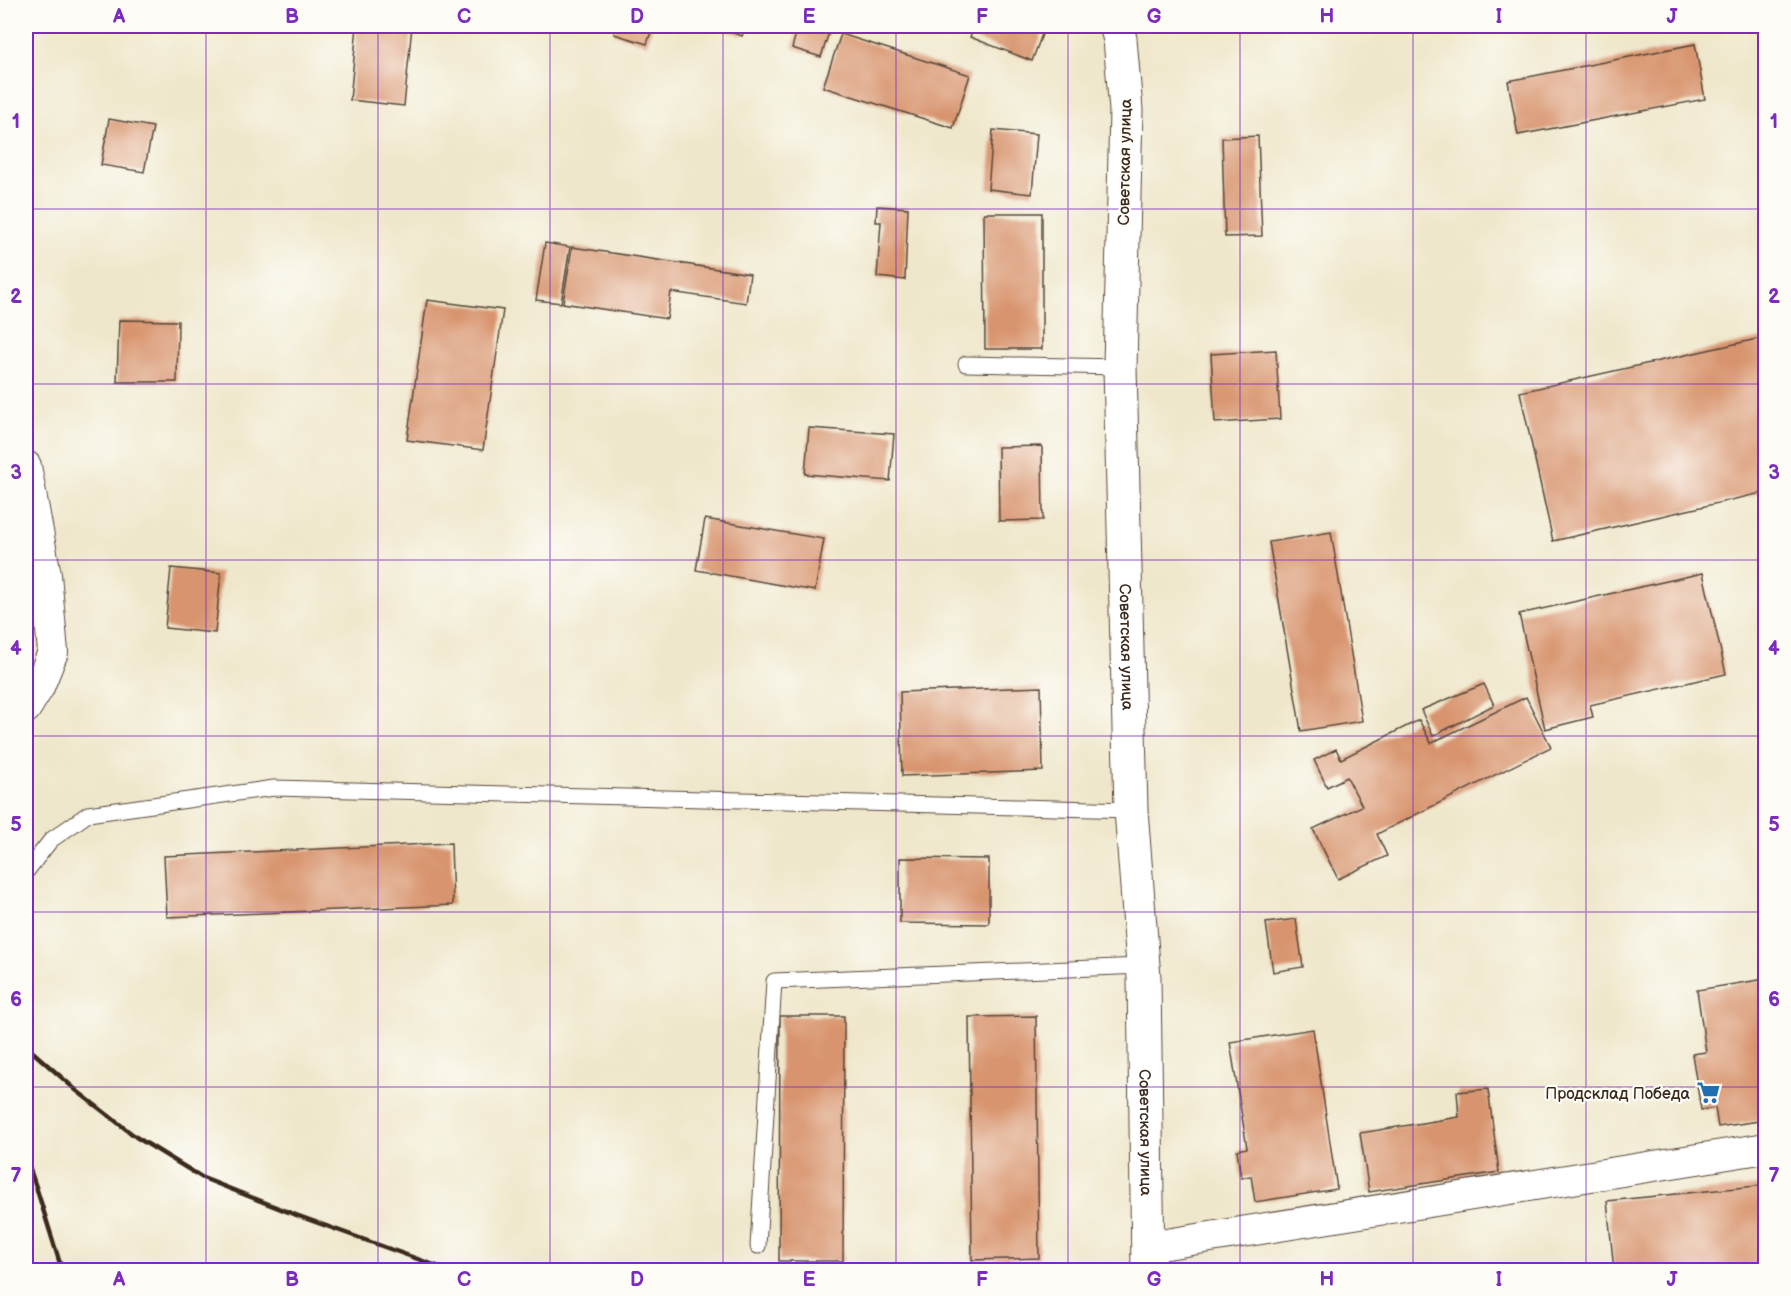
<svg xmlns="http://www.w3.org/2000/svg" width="1791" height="1296" font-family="'Balsamiq Sans',sans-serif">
  <rect width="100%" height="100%" fill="#fdfcf7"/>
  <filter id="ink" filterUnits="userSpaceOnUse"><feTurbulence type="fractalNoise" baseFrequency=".0167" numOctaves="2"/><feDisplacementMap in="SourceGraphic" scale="12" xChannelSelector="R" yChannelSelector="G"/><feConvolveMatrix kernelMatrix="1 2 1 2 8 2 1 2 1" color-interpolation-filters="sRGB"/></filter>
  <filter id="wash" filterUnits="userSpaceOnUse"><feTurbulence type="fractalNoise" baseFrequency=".008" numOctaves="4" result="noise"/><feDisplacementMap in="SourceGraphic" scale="24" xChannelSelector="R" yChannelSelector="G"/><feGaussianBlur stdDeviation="1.35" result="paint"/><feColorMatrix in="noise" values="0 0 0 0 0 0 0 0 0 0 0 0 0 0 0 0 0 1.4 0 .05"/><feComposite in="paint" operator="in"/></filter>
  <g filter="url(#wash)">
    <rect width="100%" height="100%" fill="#efe7cb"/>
    <g id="blocks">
      <g fill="#d8946e">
        <polygon points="357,26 412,26 404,106 350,100"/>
        <polygon points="616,26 653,26 647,44 614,34"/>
        <polygon points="716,26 746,26 742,36 716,27"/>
        <polygon points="798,26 831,26 821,57 792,48"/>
        <polygon points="975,26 1034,26 1044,29 1032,61 970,37"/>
        <polygon points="841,34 970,75 953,128 823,87"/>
        <polygon points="1695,44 1705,99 1518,135 1508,81"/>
        <polygon points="109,119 153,127 144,172 101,165"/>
        <polygon points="993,130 1037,134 1032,194 988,189"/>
        <polygon points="1258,136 1262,236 1225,237 1222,138"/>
        <polygon points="877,206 908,208 905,280 877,277 881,222 876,222"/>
        <polygon points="984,213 1042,213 1042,349 985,349"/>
        <polygon points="545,243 570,247 561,303 536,300"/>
        <polygon points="572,247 750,274 746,303 671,292 667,319 563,303"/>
        <polygon points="427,300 503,310 483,450 407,440"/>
        <polygon points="119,320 178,321 177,382 117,382"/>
        <polygon points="1766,337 1766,492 1553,541 1520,392"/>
        <polygon points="1276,350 1280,419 1215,423 1211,354"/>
        <polygon points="809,428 894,434 890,481 805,474"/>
        <polygon points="1042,446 1043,520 999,521 998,447"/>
        <polygon points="705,519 824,539 815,591 696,570"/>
        <polygon points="1331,532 1362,721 1301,731 1269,542"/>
        <polygon points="171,568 221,573 215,633 165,628"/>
        <polygon points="1703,573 1726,674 1590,705 1593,717 1545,729 1519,614"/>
        <polygon points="1484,684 1494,705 1433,736 1421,710"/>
        <polygon points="1041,687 1043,771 902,776 900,692"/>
        <polygon points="1526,697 1551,747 1377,834 1387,856 1338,879 1313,829 1362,806 1347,777 1327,787 1314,760 1336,749 1341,759 1419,720 1431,743"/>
        <polygon points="451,843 453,905 167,917 164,856"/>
        <polygon points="900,858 989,859 989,924 900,923"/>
        <polygon points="1296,919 1303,967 1273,972 1266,923"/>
        <polygon points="1766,979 1766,1120 1718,1127 1715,1108 1701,1110 1692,1054 1706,1052 1697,990"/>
        <polygon points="780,1016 844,1016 843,1261 779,1261"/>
        <polygon points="1036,1016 1039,1258 972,1260 969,1017"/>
        <polygon points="1313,1029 1337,1189 1255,1202 1251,1176 1241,1178 1237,1150 1247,1148 1230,1042"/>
        <polygon points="1488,1089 1499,1172 1369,1192 1360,1133 1459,1117 1457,1092"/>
        <polygon points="1766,1185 1766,1270 1614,1270 1607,1201"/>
      </g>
    </g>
  </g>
  <g filter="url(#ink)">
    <use href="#blocks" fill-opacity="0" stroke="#564638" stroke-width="1.5"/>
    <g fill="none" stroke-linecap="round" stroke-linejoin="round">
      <defs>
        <g id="lane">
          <polyline points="966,364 1120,367"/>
          <polyline points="26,872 51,840 88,814 274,788 1131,810"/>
          <polyline points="758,1246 774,981 1142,966"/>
        </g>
        <g id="street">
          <polyline points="26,466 46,575 53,652 39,687 26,708"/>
          <polyline points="1148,1247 1766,1148"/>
        </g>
        <g id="secondary">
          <path id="s1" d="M 1116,26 L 1120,39 L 1126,110 L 1120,367 L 1131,810 L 1144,978 L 1148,1270"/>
        </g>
      </defs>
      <use href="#lane" stroke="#564638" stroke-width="17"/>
      <use href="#street" stroke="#564638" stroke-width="32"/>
      <use href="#secondary" stroke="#564638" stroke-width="35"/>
      <use href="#lane" stroke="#fff" stroke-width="15"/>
      <use href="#street" stroke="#fff" stroke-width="30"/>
      <use href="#secondary" stroke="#fff" stroke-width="33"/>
      <g stroke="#3b2a1e" stroke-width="4.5">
        <polyline points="26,1046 77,1091 136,1137 203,1178 296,1215 448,1270"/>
        <polyline points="26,1158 37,1190 62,1270"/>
      </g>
    </g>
  </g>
  <path fill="none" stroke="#7b2cbf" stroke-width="1.5" stroke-opacity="0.55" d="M 206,26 L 206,1270M 378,26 L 378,1270M 550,26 L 550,1270M 723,26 L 723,1270M 896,26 L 896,1270M 1068,26 L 1068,1270M 1240,26 L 1240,1270M 1413,26 L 1413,1270M 1586,26 L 1586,1270M 26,209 L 1766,209M 26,384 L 1766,384M 26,560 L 1766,560M 26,736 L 1766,736M 26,912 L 1766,912M 26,1087 L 1766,1087"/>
  <defs>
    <symbol id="supermarket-bare" viewBox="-9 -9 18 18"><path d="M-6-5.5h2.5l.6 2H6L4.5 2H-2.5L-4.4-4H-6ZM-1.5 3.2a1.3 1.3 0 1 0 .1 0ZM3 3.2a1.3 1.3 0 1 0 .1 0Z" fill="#1f6fb2" stroke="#fdfcf7" stroke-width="2.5" paint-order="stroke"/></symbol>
  </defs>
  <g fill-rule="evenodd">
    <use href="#supermarket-bare" x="1692" y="1076" width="33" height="33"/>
  </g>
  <g text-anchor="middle" stroke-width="4.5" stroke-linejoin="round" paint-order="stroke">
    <g font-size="16" fill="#3b2a1e" stroke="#fdfcf7">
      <text transform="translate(1124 162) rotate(-89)" y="6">Советская улица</text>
      <text dy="6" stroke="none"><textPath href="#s1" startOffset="622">Советская улица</textPath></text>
      <text dy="6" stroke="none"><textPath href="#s1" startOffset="1108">Советская улица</textPath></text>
    </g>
    <g font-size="16" fill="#3b2a1e" stroke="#fdfcf7" text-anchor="end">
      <text x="1690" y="1099">Продсклад Победа</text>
    </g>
  </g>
  <rect width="1791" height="1296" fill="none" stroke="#fdfcf7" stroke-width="66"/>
  <rect x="33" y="33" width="1725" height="1230" fill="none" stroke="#7b2cbf" stroke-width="2"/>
  <g font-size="20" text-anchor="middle" font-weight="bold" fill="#7b2cbf">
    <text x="119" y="23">A</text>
    <text x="292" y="23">B</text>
    <text x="464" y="23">C</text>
    <text x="637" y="23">D</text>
    <text x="809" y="23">E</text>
    <text x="982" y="23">F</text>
    <text x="1154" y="23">G</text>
    <text x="1327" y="23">H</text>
    <text x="1499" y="23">I</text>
    <text x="1672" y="23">J</text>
    <text x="16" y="128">1</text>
    <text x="1774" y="128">1</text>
    <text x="16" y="303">2</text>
    <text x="1774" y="303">2</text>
    <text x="16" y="479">3</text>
    <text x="1774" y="479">3</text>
    <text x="16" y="655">4</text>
    <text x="1774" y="655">4</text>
    <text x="16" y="831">5</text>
    <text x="1774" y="831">5</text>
    <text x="16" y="1006">6</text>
    <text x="1774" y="1006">6</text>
    <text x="16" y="1182">7</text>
    <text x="1774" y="1182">7</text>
    <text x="119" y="1286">A</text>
    <text x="292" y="1286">B</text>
    <text x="464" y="1286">C</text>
    <text x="637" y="1286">D</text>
    <text x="809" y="1286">E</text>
    <text x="982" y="1286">F</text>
    <text x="1154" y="1286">G</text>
    <text x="1327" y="1286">H</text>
    <text x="1499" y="1286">I</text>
    <text x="1672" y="1286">J</text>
  </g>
</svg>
